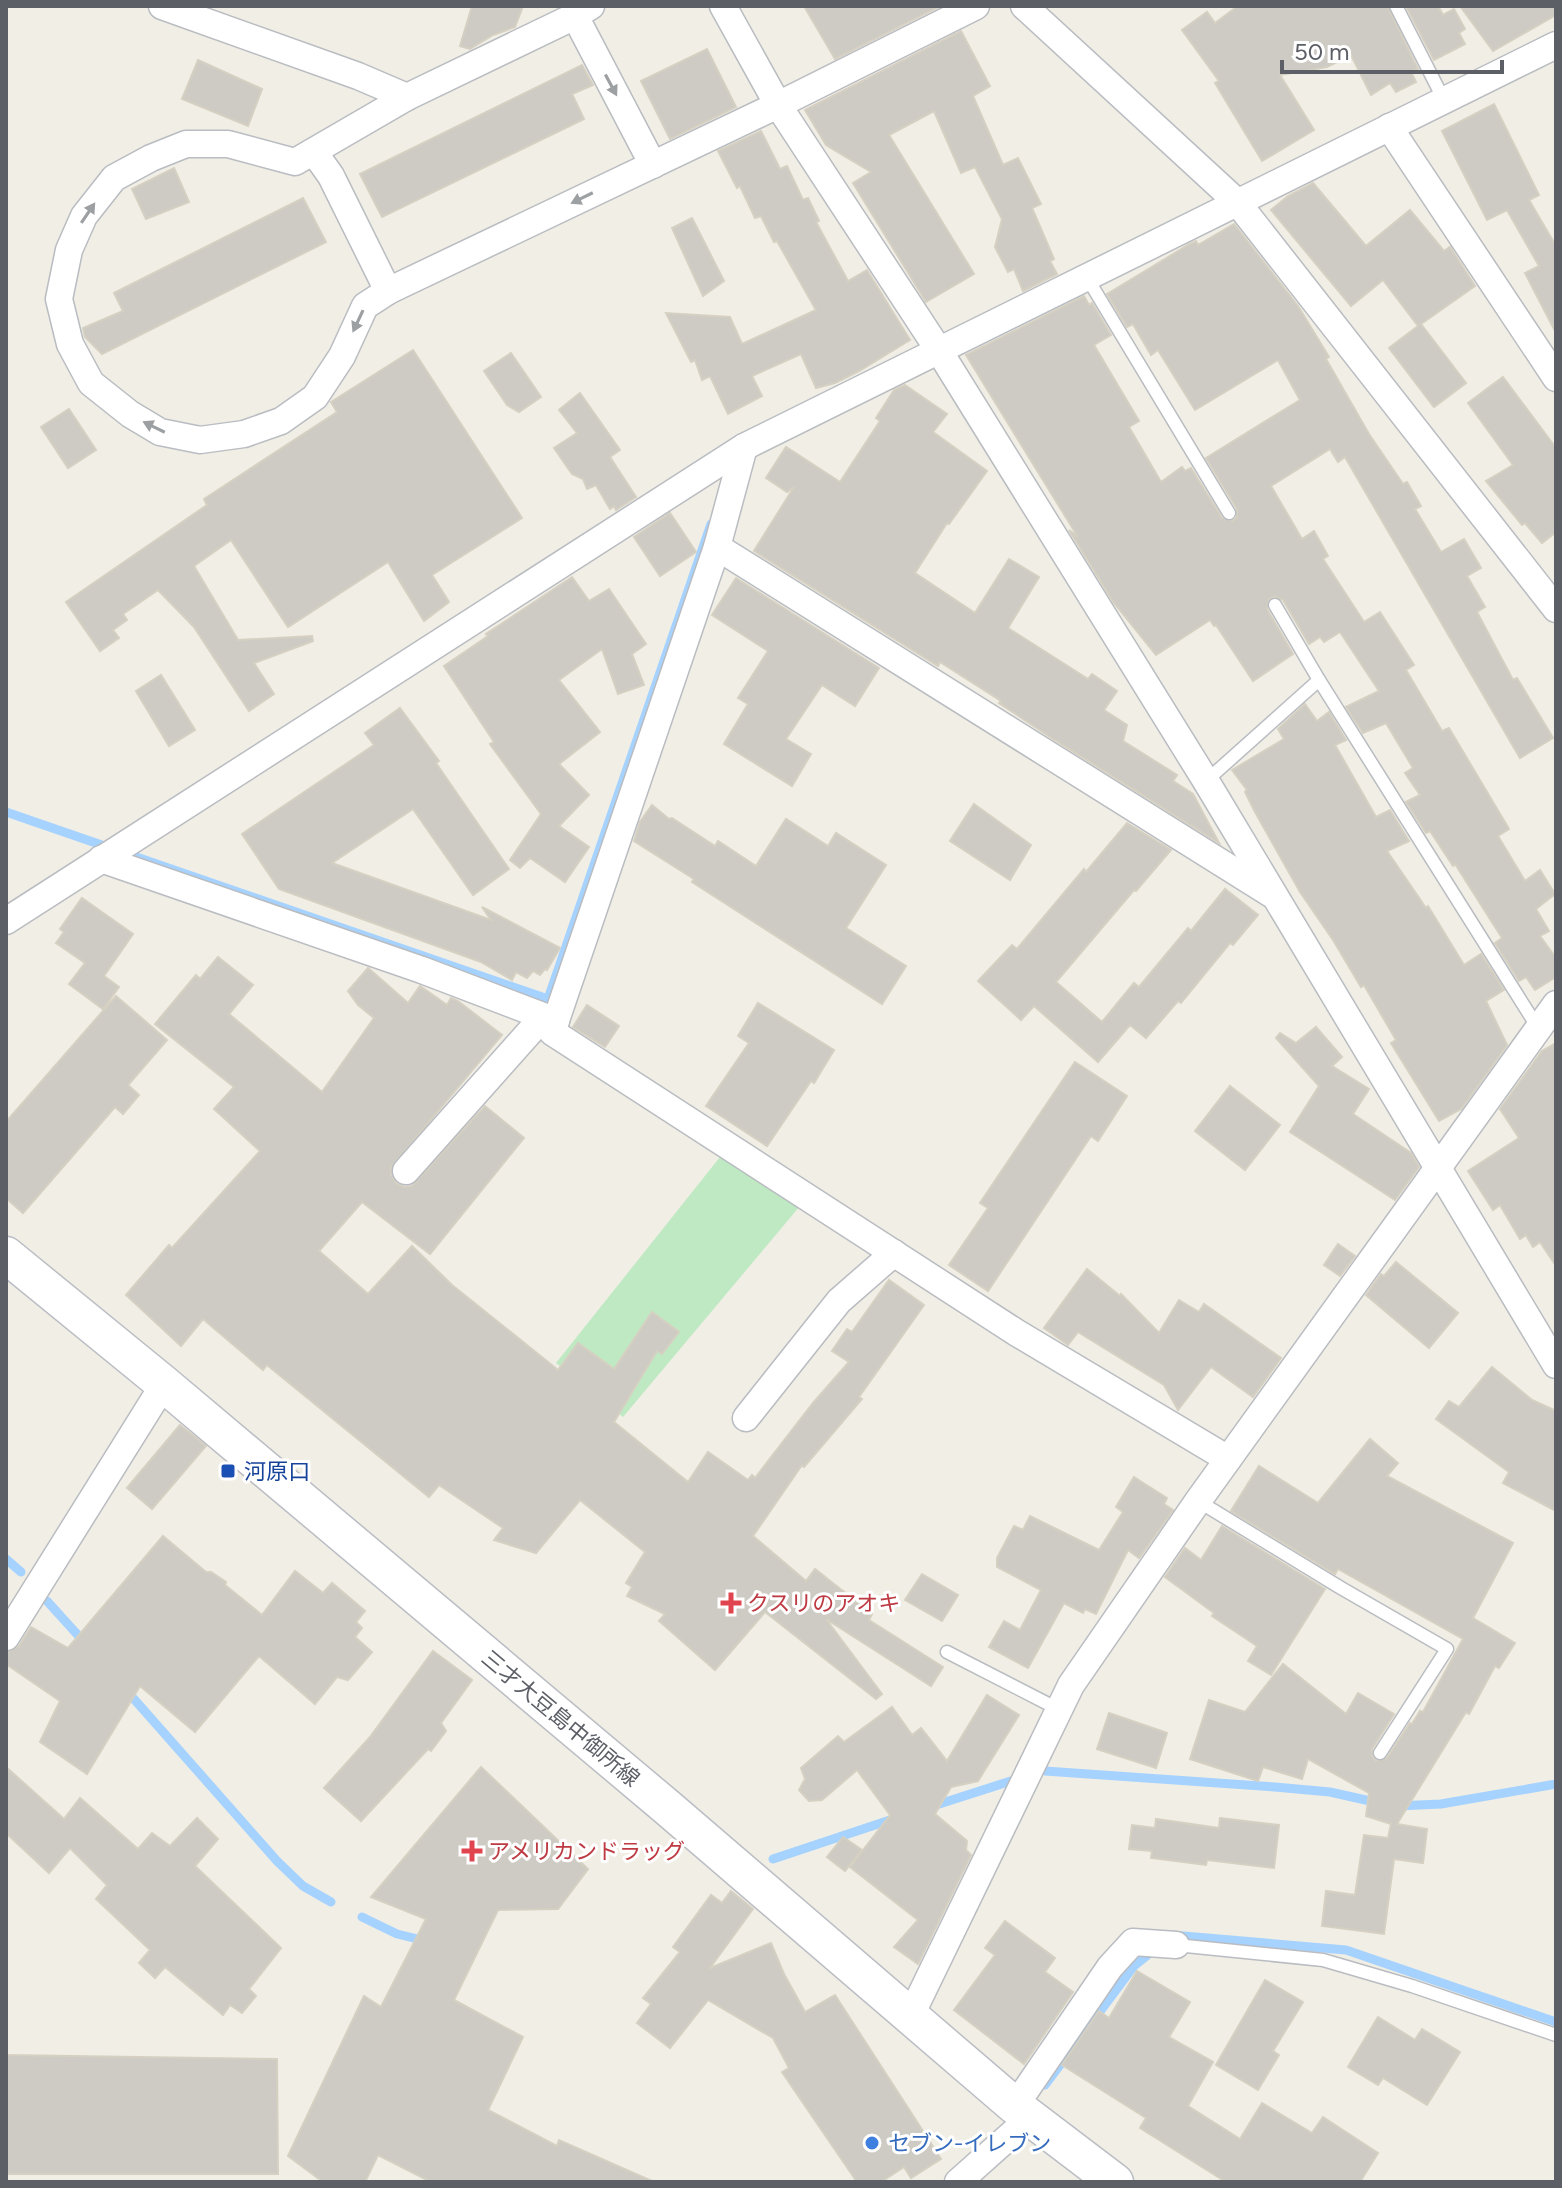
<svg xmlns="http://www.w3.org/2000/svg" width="1562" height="2188" font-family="Figtree,'Noto Sans JP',sans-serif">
  <rect width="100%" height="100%" fill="#f0eee5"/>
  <polygon fill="#bfe9c2" points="724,1152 800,1206 623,1417 556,1363"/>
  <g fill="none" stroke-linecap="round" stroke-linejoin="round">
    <g stroke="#a5d2ff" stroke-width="9">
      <polyline points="6,812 548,999 711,524"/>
      <polyline points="6,1559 21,1572"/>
      <polyline points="47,1601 85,1643"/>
      <polyline points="126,1690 277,1861 303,1886 331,1902"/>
      <polyline points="1045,1771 1275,1787 1330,1792 1379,1803"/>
      <polyline points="933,1806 1017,1779"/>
      <polyline points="1397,1806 1441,1804 1556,1784"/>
      <polyline points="773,1859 896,1818"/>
      <polyline points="362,1917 397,1934 426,1941"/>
      <polyline points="1172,1935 1346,1950 1556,2022"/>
      <polyline points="1045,2085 1134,1966 1155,1949"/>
    </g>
  </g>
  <g fill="#cdcbc3" stroke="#d5d0c2" stroke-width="2">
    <polygon points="472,6 523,6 515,27 493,35 470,49 460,46"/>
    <polygon points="804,6 940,6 835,59"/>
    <polygon points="1238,6 1387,6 1418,69 1411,72 1416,82 1396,92 1390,83 1371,95 1351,55 1327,67 1280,75 1314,130 1262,161 1215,83 1219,81 1182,30 1207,12 1215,23"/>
    <polygon points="1406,6 1438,6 1443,15 1454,9 1465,29 1459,33 1465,44 1434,60"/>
    <polygon points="1460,6 1556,6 1556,15 1493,51"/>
    <polygon points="961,31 990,86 973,96 1003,165 1018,158 1041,204 1032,208 1054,259 1050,261 1057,274 1023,291 1014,269 1008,272 995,247 1002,219 975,167 961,173 934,111 889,135 974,274 926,302 853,183 871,172 826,145 805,110"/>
    <polygon points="707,49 736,107 670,139 641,81"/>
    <polygon points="198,60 262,89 248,126 182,99"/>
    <polygon points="582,65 593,85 572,94 584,119 382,217 360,174"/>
    <polygon points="1494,104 1539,195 1529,200 1556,246 1556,333 1525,273 1539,266 1507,210 1487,220 1442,131"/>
    <polygon points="761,131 780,169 787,166 803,200 808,198 819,221 816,222 848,281 867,270 910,340 859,371 835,383 816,388 801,354 752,376 762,396 728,414 710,376 702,380 695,360 691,362 666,313 730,317 742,344 816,310 777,241 774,242 761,216 755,218 740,186 737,188 718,151"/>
    <polygon points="174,168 189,202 146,219 132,189"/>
    <polygon points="1313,183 1366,246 1410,210 1444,251 1450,247 1475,286 1421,324 1466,383 1434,407 1389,348 1418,326 1383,280 1351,306 1271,210 1288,196"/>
    <polygon points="303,198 326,242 102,354 85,337 83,328 123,311 114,293"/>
    <polygon points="692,218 724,281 703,296 672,228"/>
    <polygon points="1234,224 1298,306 1329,357 1326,359 1369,434 1403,484 1407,482 1421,506 1415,509 1441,552 1464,539 1481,568 1467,576 1485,607 1477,612 1513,680 1517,678 1553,738 1520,758 1345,457 1338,462 1330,449 1271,486 1302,539 1314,531 1328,556 1323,559 1364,622 1380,612 1414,665 1406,670 1442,731 1449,728 1509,829 1498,836 1525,881 1540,870 1555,894 1536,909 1549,931 1540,936 1556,958 1556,977 1535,990 1526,977 1519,981 1495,943 1502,938 1455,864 1453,866 1430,831 1426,833 1406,802 1420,795 1405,773 1413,768 1386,723 1363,733 1346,707 1379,691 1340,632 1324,642 1320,637 1309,644 1283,600 1274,596 1268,600 1267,609 1293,654 1253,681 1216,625 1214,626 1210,620 1156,655 1114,603 1069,530 1078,537 966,355 1084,296 1089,305 1092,303 1111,335 1094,345 1139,421 1129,427 1161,482 1182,467 1185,471 1191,468 1222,518 1233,521 1237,517 1237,509 1206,458 1300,400 1278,360 1195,410 1158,350 1151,355 1133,324 1127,327 1107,294 1188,245 1196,241 1198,245"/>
    <polygon points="413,350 522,518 432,575 449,602 424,621 388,562 288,627 231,540 194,566 238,640 312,636 313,641 254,663 274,694 249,711 194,627 158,590 123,614 127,620 113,630 119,638 100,651 66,602 207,505 204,499 337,412 331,402"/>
    <polygon points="511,353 541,397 519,412 507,405 484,371"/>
    <polygon points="1503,377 1556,448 1556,532 1542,543 1525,523 1522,525 1486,481 1513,465 1468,403"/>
    <polygon points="905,385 947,414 933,432 987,471 949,524 947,523 915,573 975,613 1009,559 1039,577 1008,628 1088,679 1092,674 1117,691 1104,710 1127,725 1123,741 1177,775 1173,781 1193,794 1219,843 1050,737 999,703 1001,701 940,662 938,666 754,551 794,487 787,492 766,478 786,447 840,482 880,421 876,418 894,390"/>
    <polygon points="580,393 620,450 610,457 636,497 616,510 614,506 610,509 596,485 587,489 583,479 572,474 554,448 577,433 559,410"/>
    <polygon points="69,409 96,450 68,468 41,427"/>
    <polygon points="670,513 696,552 660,576 634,537"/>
    <polygon points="572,577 589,601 609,589 646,644 632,654 644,685 618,694 602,649 559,680 600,732 559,764 589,795 559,826 589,847 565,882 530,858 520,868 510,860 541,814 490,744 494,742 444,666 488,636 486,634"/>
    <polygon points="736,578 879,668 855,706 822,685 786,739 811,754 792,786 724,744 748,704 738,698 768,651 712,615"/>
    <polygon points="161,675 195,730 169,746 136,691"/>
    <polygon points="1305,704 1317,721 1329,712 1346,740 1335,745 1376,817 1390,810 1409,841 1387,851 1426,908 1428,906 1464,965 1481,954 1504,990 1486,1001 1507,1045 1461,1109 1439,1121 1391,1043 1396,1040 1364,985 1361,987 1333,940 1300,892 1255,812 1245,792 1247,790 1232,770 1284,739 1278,729"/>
    <polygon points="400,708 439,761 436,763 509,869 473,895 413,809 332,863 491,920 482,907 560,948 547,970 545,969 540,975 533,971 527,978 516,972 512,980 481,962 279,889 242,834 374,745 365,733"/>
    <polygon points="974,804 1031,845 1010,880 950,841"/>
    <polygon points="652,805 669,819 672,818 715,846 718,841 756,866 786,819 828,846 836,833 886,865 846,928 906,966 882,1004 692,882 694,879 634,841 640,822"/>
    <polygon points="1127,823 1171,850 1136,891 1134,890 1056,982 1102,1022 1134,983 1139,987 1188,928 1191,931 1225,889 1258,915 1233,945 1230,943 1181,1003 1178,1001 1146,1038 1130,1025 1098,1062 1034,1006 1021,1020 978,981 1012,945 1017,949 1084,869 1086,872"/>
    <polygon points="82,898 133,934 104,976 119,987 103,1009 69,984 85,963 56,943 64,932 60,929"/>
    <polygon points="218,957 253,985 229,1014 322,1092 374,1018 358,1005 348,991 368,968 408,1003 420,986 447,1005 451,998 458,1001 502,1035 391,1167 391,1175 396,1183 404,1187 412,1186 485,1106 524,1138 430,1254 362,1202 319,1251 368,1294 412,1246 452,1285 558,1370 578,1343 614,1369 652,1312 679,1332 662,1354 657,1351 614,1422 688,1482 708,1452 748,1480 752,1475 755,1478 813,1403 849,1362 832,1351 847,1329 852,1332 889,1280 924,1305 859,1397 862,1399 804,1467 802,1465 753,1536 806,1581 815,1569 872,1614 869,1620 943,1667 931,1686 826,1619 882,1694 876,1699 765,1612 715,1670 659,1621 665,1614 627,1596 632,1587 626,1583 645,1552 580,1500 536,1553 494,1540 503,1528 439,1485 429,1497 267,1365 263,1370 203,1319 181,1346 126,1295 169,1245 172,1248 260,1151 214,1109 234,1087 155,1024 196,975 200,979"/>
    <polygon points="116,996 167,1040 128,1085 139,1095 123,1114 115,1107 23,1213 6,1198 6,1122"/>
    <polygon points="758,1003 834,1050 814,1083 811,1081 767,1146 706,1106 749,1043 738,1036"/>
    <polygon points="587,1005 619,1026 605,1047 573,1027"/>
    <polygon points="1316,1027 1342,1057 1332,1066 1369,1089 1353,1114 1411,1153 1419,1167 1395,1200 1290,1132 1319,1086 1276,1038 1280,1033 1296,1043"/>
    <polygon points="1556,1043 1556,1266 1540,1242 1533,1247 1526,1235 1520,1239 1500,1205 1493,1210 1468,1171 1519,1138 1500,1109 1542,1051"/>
    <polygon points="1075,1062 1127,1096 1098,1141 1091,1136 988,1291 949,1265 988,1208 980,1203"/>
    <polygon points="1230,1086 1280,1125 1245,1170 1195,1131"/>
    <polygon points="1338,1244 1355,1256 1340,1276 1324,1265"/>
    <polygon points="1396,1262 1458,1313 1429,1348 1366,1295 1381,1274 1384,1276"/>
    <polygon points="1087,1269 1120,1296 1121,1294 1159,1333 1179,1300 1199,1312 1204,1304 1281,1358 1253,1397 1211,1367 1178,1410 1164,1385 1078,1332 1068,1345 1044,1328"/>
    <polygon points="1492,1367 1532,1400 1556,1411 1556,1511 1503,1483 1509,1472 1436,1419 1449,1401 1459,1407"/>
    <polygon points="180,1425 206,1446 152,1509 127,1488"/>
    <polygon points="1370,1439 1398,1463 1387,1476 1513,1543 1473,1618 1515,1643 1499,1668 1495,1666 1469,1714 1466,1712 1397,1824 1427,1829 1423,1863 1394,1859 1384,1934 1322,1926 1326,1891 1355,1895 1364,1835 1388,1838 1391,1824 1366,1816 1369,1793 1308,1759 1302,1779 1263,1767 1258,1781 1190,1759 1209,1700 1245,1712 1283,1664 1346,1714 1358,1693 1394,1714 1372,1749 1372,1756 1376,1761 1387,1758 1410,1723 1412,1724 1420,1711 1423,1712 1463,1639 1338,1569 1335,1574 1231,1511 1259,1466 1318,1503"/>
    <polygon points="1134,1477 1167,1498 1164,1504 1173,1510 1139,1558 1128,1550 1096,1614 1085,1609 1083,1613 1064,1603 1028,1668 989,1647 1004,1621 1020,1630 1041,1590 997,1567 997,1558 1014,1526 1023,1530 1030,1516 1099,1550 1123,1512 1116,1507"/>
    <polygon points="1222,1526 1325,1589 1271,1675 1248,1661 1257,1646 1212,1616 1214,1613 1165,1577 1185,1548 1201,1560"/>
    <polygon points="163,1536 206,1572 211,1572 226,1582 225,1585 262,1615 295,1571 323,1593 332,1583 365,1611 356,1622 362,1628 355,1637 372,1652 348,1680 337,1677 315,1704 259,1656 195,1732 140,1686 87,1774 40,1742 60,1701 6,1664 6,1653 19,1646 31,1627 68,1648"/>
    <polygon points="922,1574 958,1595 942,1621 905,1600"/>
    <polygon points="433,1651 472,1680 441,1723 446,1731 431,1751 428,1749 361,1821 324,1788 370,1737"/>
    <polygon points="987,1695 1019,1715 978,1781 951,1787 935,1814 967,1841 966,1850 971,1855 918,1964 894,1947 918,1920 850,1867 890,1815 857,1770 822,1800 809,1801 799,1790 805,1779 801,1768 838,1736 844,1742 892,1707 912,1735 921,1728 947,1761"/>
    <polygon points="1109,1713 1167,1733 1156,1768 1097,1749"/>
    <polygon points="6,1767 64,1819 80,1798 138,1849 152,1833 170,1846 197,1818 218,1839 195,1866 281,1948 249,1989 256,1996 242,2013 230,2005 223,2015 165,1967 155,1978 139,1963 150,1950 96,1899 107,1885 70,1848 49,1873 6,1833"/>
    <polygon points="481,1767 588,1869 558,1909 498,1910 454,2000 523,2037 488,2110 557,2146 559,2140 654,2182 431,2182 378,2155 365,2182 323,2182 288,2156 364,1996 381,2007 426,1919 371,1897"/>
    <polygon points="1220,1818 1279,1825 1274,1868 1207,1860 1206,1865 1151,1858 1152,1851 1129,1849 1132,1825 1155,1828 1156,1819 1219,1828"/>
    <polygon points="843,1837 862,1850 845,1871 827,1857"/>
    <polygon points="731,1891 753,1909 710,1968 771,1943 784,1974 805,2012 835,1995 941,2159 911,2178 904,2167 881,2182 857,2182 782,2072 789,2068 773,2038 708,2000 670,2048 637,2023 651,2004 643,1998 680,1952 673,1947 711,1895 722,1903"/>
    <polygon points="1005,1921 1055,1958 1045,1972 1073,1992 1024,2064 954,2010 995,1955 985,1948"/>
    <polygon points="1137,1971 1190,2002 1169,2037 1213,2062 1188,2106 1240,2139 1262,2103 1312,2133 1323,2117 1378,2153 1360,2182 1226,2182 1140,2128 1146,2118 1062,2065 1099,2011 1109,2018"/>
    <polygon points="1265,1980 1303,2002 1273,2051 1279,2055 1258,2090 1216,2065"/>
    <polygon points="1378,2017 1415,2040 1422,2029 1460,2052 1427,2105 1383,2078 1378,2085 1348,2067"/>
    <polygon points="6,2055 277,2059 278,2174 6,2174"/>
  </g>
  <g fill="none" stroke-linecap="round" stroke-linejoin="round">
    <defs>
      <g id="lane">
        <polyline points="1396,6 1444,100"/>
        <polyline points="1086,276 1229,513"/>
        <polyline points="1275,605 1319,680 1538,1028"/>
        <polyline points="1206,781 1319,680"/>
        <polyline points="1198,1501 1341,1588 1447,1649 1380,1753"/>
        <polyline points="947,1652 1060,1710"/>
        <polyline points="1176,1945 1323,1960 1412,1986 1556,2035"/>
      </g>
      <g id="street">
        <polyline points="162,6 358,76 407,97"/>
        <polyline points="591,6 575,16 407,97 295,162 228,144 186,144 151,158 114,178 84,216 69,250 59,299 70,344 91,383 130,414 160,432 200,440 244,434 281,421 315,397 342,356 365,306 388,291 778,105 976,6"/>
        <polyline points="723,6 778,105 938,349 1206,781 1556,1365"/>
        <polyline points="1024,6 1237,202 1556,609"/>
        <polyline points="575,16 653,165"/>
        <polyline points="1389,127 1556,378"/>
        <polyline points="314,152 331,176 388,291"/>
        <polyline points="744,447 717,547 552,1032 1017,1333 1228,1459"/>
        <polyline points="717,547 1271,894"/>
        <polyline points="101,859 422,970 556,1021"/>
        <polyline points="6,921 744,447 1556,45"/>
        <polyline points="406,1171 543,1017"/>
        <polyline points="746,1418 839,1301 894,1253"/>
        <polyline points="6,1637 164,1384"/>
        <polyline points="911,2015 1071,1685 1198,1501 1556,1004"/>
        <polyline points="1015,2106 1110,1967 1133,1942 1176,1945"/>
        <polyline points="958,2182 1030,2118"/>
      </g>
      <polyline id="secondary" points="6,1255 164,1384 668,1808 1015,2106 1115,2182"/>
    </defs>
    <use href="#lane" stroke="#b9bcc1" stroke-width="15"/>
    <use href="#street" stroke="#b9bcc1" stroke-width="29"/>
    <use href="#secondary" stroke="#babdc3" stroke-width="39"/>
    <use href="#lane" stroke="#fff" stroke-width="12"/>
    <use href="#street" stroke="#fff" stroke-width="26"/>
    <use href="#secondary" stroke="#fff" stroke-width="36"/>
  </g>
  <defs><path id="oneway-solid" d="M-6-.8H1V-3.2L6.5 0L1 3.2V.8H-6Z" transform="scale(2)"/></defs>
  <g fill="#9da0a3">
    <use href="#oneway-solid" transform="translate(611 85) rotate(62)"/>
    <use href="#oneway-solid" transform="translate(582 198) rotate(154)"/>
    <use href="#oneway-solid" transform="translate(88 213) rotate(-56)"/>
    <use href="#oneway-solid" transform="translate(358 321) rotate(115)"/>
    <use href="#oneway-solid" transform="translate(154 427) rotate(-154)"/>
  </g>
  <rect fill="#1a4fb4" stroke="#fff" stroke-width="3" x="220" y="1463" width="16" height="16" rx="4"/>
  <g fill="#e0444e" stroke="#fff" stroke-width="3">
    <path d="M727 1591h8v8h8v8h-8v8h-8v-8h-8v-8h8z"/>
    <path d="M468 1839h8v8h8v8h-8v8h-8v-8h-8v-8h8z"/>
  </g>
  <circle fill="#3f7fe0" stroke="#fff" stroke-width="3" cx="872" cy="2143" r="8"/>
  <g text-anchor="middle" stroke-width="6" stroke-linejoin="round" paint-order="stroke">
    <g font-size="22" fill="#164399" stroke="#fff" text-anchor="start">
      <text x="244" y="1479">河原口</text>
    </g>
    <g font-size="22" fill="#be3a42" stroke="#fff" text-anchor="start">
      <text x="747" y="1611">クスリのアオキ</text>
      <text x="488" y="1859">アメリカンドラッグ</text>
    </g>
    <g font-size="22" fill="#5c6066" stroke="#fff">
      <text transform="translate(561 1718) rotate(40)" y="8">三才大豆島中御所線</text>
    </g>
    <g font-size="22" fill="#366cbe" stroke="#fff" text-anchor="start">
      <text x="888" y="2151">セブン-イレブン</text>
    </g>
  </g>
  <rect width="1562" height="2188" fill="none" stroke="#5c6066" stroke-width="16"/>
  <path d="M1282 60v12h220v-12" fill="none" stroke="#5c6066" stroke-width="4"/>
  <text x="1294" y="60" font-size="24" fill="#5c6066" stroke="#ffffff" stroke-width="6" paint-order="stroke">50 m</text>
</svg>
